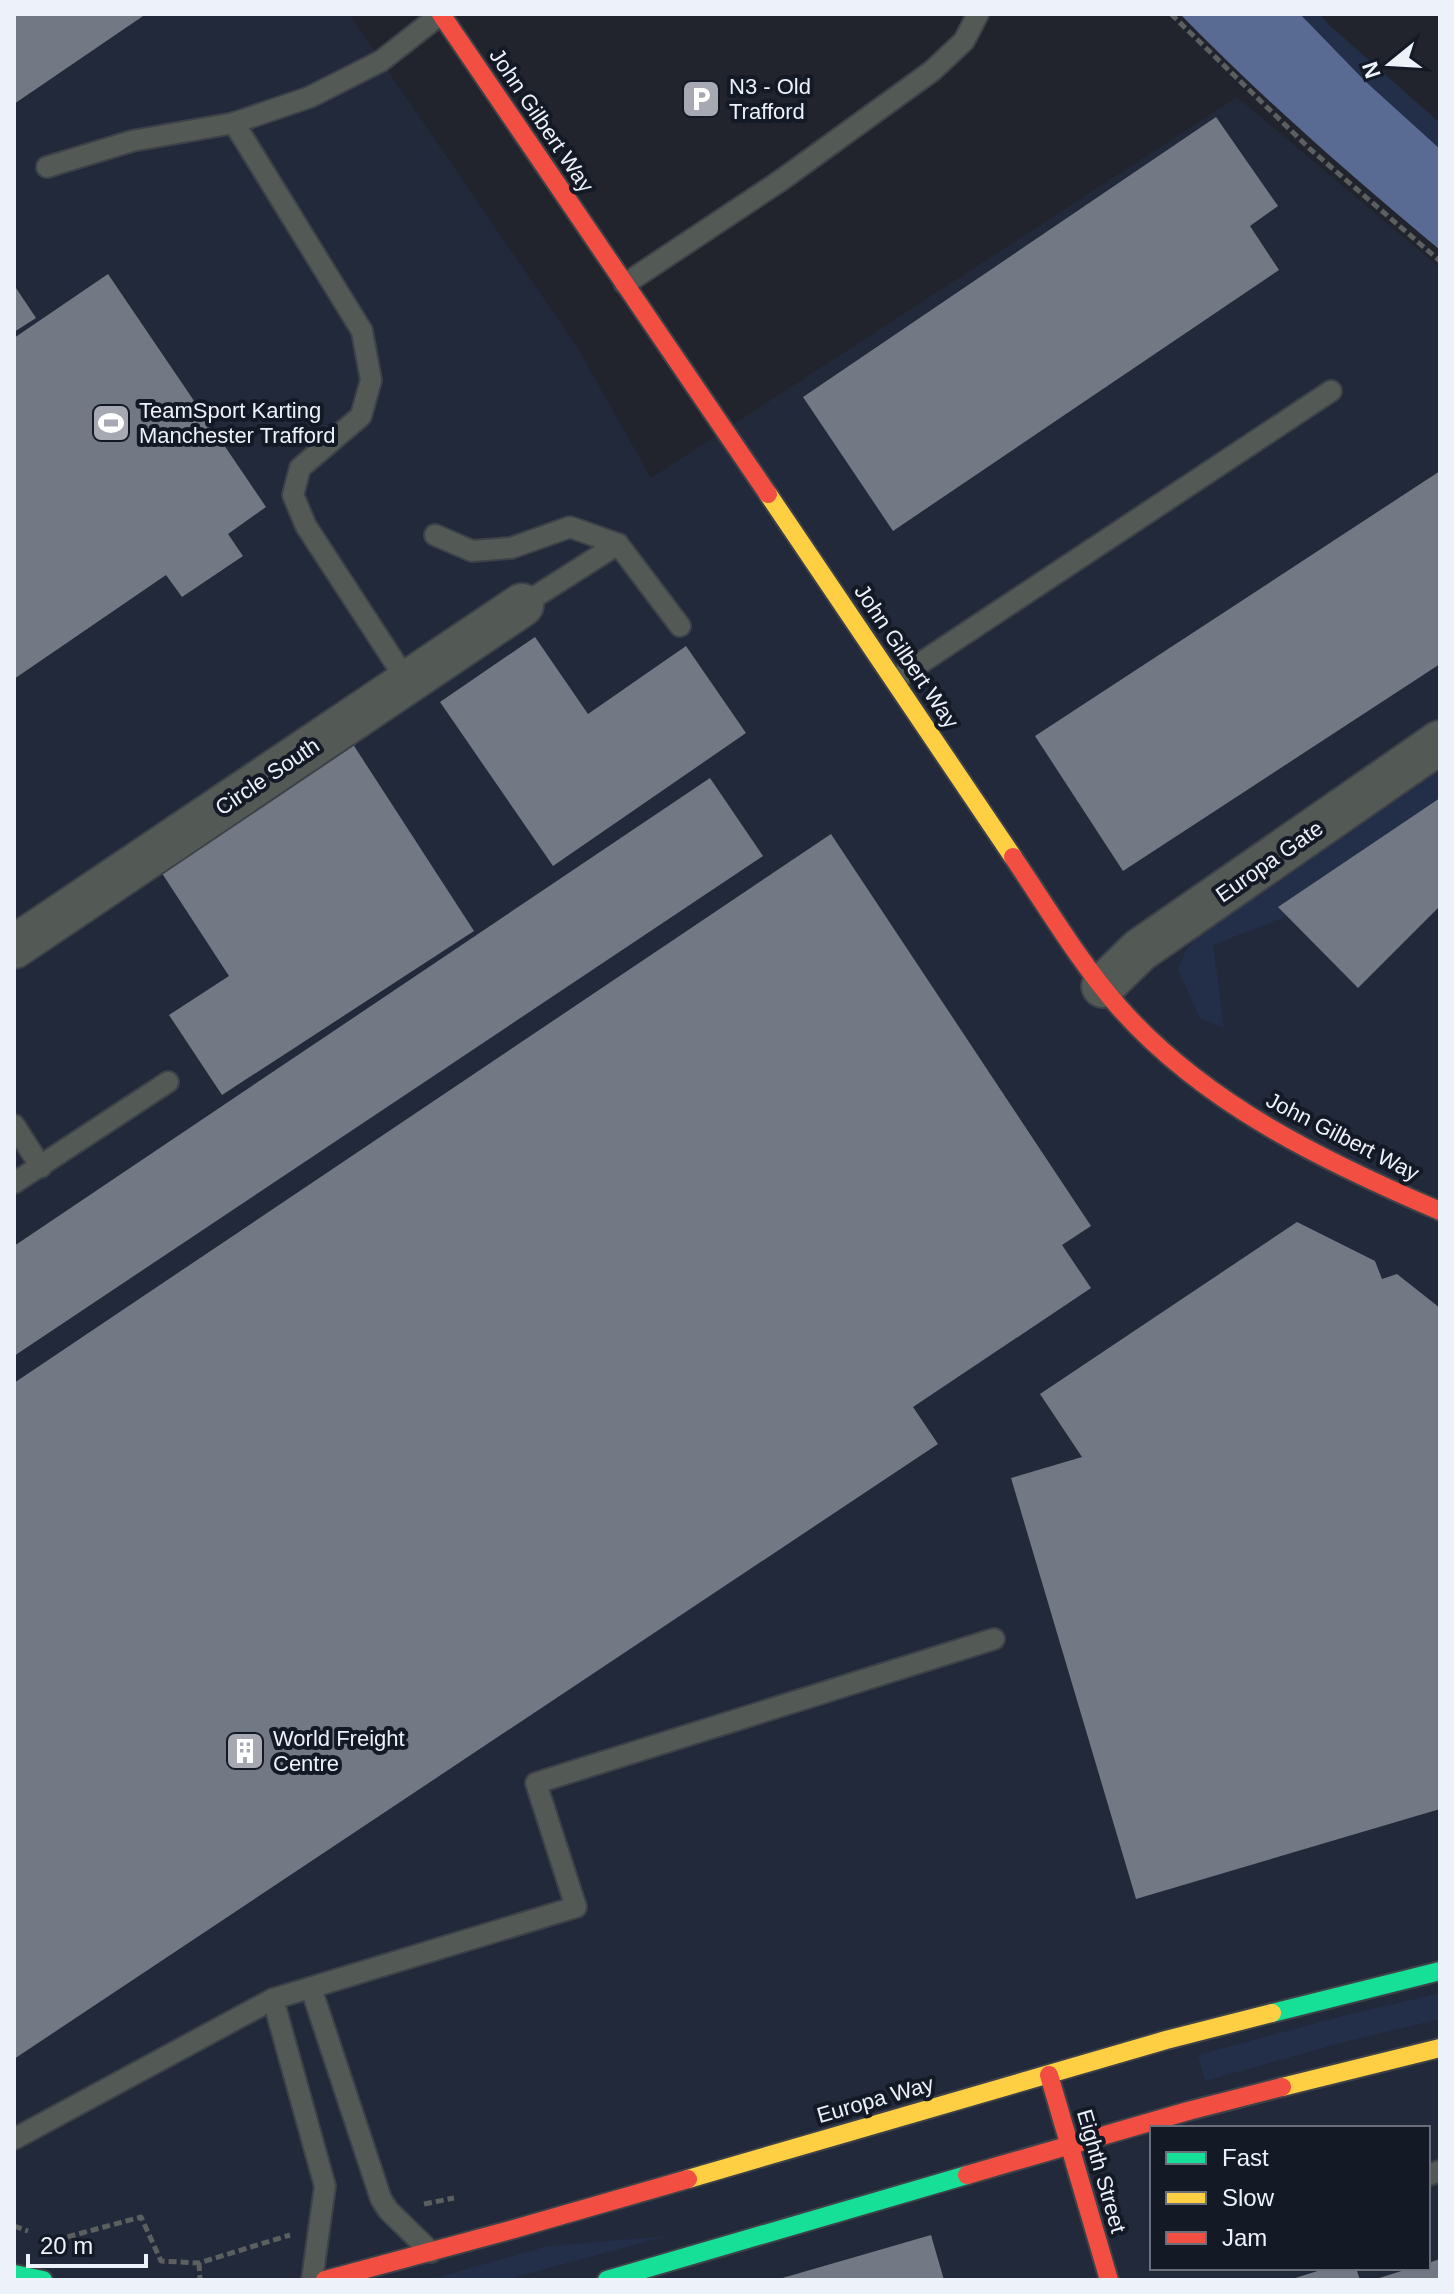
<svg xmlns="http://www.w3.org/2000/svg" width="1454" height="2294" font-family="Helvetica,sans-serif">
  <rect width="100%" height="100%" fill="#21242c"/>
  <path fill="#22293b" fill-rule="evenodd" d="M 14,14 L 349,14 L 577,347 L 651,478 L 1237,97 L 1440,268 L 1440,2280 L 14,2280 ZM 1152,2128 L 1428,2128 L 1428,2268 L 1152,2268 Z"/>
  <g fill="#232e48">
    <polygon points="1300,14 1320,14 1328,24 1440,123 1440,149 1365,81"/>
    <polygon points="1440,764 1440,798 1278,907 1287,916 1213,945 1224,1028 1200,1018 1178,970 1184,954 1202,929"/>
    <polygon points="1440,1993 1440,2019 1348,2041 1205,2081 1198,2055 1342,2016"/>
    <polygon points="667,2236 504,2280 428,2280 548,2246"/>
  </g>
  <path fill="#5a6b93" d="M 1180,14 L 1300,14 L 1365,81 L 1440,149 L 1440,250 C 1350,175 1262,98 1180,14 Z"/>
  <g fill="#737885">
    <polygon points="14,14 146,14 14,104"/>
    <polygon points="1216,117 1278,206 1250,226 1279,270 893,531 803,397"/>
    <polygon points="108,274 266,507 228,534 243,556 182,597 166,575 14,679 14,338"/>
    <polygon points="14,285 36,318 14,332"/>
    <polygon points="1440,471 1440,664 1123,871 1035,736"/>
    <polygon points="535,637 588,714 686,646 746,733 553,866 440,702"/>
    <polygon points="347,735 474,931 222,1095 169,1015 229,976 154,861"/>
    <polygon points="710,778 763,856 14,1356 14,1246"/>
    <polygon points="1440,798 1440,906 1358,988 1278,907"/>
    <polygon points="831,834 1091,1226 1062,1245 1091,1288 913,1407 938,1444 14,2059 14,1383"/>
    <polygon points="1297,1222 1375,1261 1382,1279 1397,1274 1440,1308 1440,1809 1136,1899 1011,1478 1082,1457 1040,1394"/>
    <polygon points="931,2235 944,2280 779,2280 779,2279"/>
    <polygon points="1440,2259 1440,2280 1373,2280 1411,2268 1428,2268 1428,2263"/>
    <polygon points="1327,2268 1356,2268 1360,2280 1289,2280"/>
  </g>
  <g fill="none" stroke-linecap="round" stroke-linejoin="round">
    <defs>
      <g id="lane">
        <polyline points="234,123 362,331 371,380 361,416 300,468 293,495 306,526 407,681"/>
        <polyline points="47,167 132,141 234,123 310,97 381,61 441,14"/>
        <polyline points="625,284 780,181 932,71 964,41 978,14"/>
        <polyline points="435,535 472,551 511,548 570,527 618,544 680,626"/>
        <polyline points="522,605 618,544"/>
        <polyline points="895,680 1331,391"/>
        <polyline points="14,1125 41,1167"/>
        <polyline points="14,1183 168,1082"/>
        <polyline points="311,1988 381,2199 388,2210 431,2252"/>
        <polyline points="273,1999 325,2186 312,2280"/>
        <polyline points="14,2139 273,1999 576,1907 536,1783 994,1639"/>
        <polyline points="1428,2175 1440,2171"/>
      </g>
      <g id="street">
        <polyline points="14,947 522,605"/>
        <polyline points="1103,986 1140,950 1440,742"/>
      </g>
      <g id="fast">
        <polyline points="1272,2013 1440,1971"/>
        <polyline points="14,2274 43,2280"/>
        <polyline points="607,2280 967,2175"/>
      </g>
      <g id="slow">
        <polyline points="768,494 1013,857"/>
        <polyline points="1282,2087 1440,2048"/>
        <polyline points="688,2179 1166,2040 1272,2013"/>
      </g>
      <g id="jam">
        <polyline points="441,14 768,494"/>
        <path d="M 1013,857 C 1047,907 1078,960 1118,1006 C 1203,1103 1323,1161 1440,1211"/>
        <polyline points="1049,2075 1109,2280"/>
        <polyline points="967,2175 1188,2111 1282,2087"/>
        <polyline points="325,2280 514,2229 688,2179"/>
      </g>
    </defs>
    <use href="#lane" stroke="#3e4248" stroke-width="24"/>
    <use href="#street" stroke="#3e4248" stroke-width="46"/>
    <use href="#fast" stroke="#3e4248" stroke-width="22"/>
    <use href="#slow" stroke="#3e4248" stroke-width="22"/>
    <use href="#jam" stroke="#3e4248" stroke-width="22"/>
    <g stroke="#5c5f5f" stroke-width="5" stroke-dasharray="8 4" stroke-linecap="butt">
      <polyline points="1171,14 1310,149 1440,261"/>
      <polyline points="424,2204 454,2198"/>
      <polyline points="14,2226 28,2231"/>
      <polyline points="56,2240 141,2217 161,2261 199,2263 290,2235"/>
      <polyline points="199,2263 200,2280"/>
    </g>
    <use href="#lane" stroke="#535955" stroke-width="20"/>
    <use href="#street" stroke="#535955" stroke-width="42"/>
    <use href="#fast" stroke="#16e098" stroke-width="18"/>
    <use href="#slow" stroke="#ffcf43" stroke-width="18"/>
    <use href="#jam" stroke="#f24e42" stroke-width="18"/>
  </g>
  <defs>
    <symbol id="parking-square" viewBox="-11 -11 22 22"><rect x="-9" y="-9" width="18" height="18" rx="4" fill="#a6a9b2" stroke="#141926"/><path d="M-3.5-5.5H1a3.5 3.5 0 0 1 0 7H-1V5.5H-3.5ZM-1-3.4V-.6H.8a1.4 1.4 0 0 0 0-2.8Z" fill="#fff"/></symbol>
    <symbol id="stadium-square" viewBox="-11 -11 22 22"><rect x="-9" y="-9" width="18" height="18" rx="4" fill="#a6a9b2" stroke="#141926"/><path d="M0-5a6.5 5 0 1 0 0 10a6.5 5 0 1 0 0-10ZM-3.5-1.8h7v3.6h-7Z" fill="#fff"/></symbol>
    <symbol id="building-square" viewBox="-11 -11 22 22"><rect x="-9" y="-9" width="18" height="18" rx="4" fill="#a6a9b2" stroke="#141926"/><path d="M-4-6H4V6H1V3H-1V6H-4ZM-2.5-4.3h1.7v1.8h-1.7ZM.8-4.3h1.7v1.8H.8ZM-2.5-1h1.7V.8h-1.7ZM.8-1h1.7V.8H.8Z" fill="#fff"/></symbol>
  </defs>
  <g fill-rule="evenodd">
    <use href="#parking-square" x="679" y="77" width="44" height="44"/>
    <use href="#stadium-square" x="89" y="401" width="44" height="44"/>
    <use href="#building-square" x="223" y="1729" width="44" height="44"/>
  </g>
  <g text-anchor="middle" stroke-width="8" stroke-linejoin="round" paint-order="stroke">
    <g font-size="22" fill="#edf1fa" stroke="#141926" text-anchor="start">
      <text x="729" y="94">N3 - Old<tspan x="729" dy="25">Trafford</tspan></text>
      <text x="139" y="418">TeamSport Karting<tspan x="139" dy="25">Manchester Trafford</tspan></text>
      <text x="273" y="1746">World Freight<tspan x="273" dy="25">Centre</tspan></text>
    </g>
    <g font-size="22" fill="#edf1fa" stroke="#141926">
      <text transform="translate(542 120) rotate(56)" y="8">John Gilbert Way</text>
      <text transform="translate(907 656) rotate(56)" y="8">John Gilbert Way</text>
      <text transform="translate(267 776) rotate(-34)" y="8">Circle South</text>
      <text transform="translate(1269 861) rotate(-35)" y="8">Europa Gate</text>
      <text transform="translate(1343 1136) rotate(27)" y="8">John Gilbert Way</text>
      <text transform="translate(875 2099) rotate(-16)" y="8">Europa Way</text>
      <text transform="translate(1102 2171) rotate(74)" y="8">Eighth Street</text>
    </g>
  </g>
  <rect width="1454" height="2294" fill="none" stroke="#edf1fa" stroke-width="32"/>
  <rect x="1150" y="2126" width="280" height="144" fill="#141926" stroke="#6b6f7b" stroke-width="2"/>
  <rect x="1166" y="2152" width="40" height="12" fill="#16e098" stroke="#6b6f7b" stroke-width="2"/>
  <text x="1222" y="2166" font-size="24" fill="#edf1fa">Fast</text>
  <rect x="1166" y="2192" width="40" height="12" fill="#ffcf43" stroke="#6b6f7b" stroke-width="2"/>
  <text x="1222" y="2206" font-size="24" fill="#edf1fa">Slow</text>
  <rect x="1166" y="2232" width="40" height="12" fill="#f24e42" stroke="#6b6f7b" stroke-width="2"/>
  <text x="1222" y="2246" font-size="24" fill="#edf1fa">Jam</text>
  <g transform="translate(1390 64) rotate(252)" stroke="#141926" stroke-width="6" paint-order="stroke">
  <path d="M0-6L14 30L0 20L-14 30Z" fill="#edf1fa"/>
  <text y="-12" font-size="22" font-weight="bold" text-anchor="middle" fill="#edf1fa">N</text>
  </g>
  <path d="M28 2254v12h118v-12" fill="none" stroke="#edf1fa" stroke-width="4"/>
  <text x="40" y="2254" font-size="24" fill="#edf1fa" stroke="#141926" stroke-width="6" paint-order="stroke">20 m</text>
</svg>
